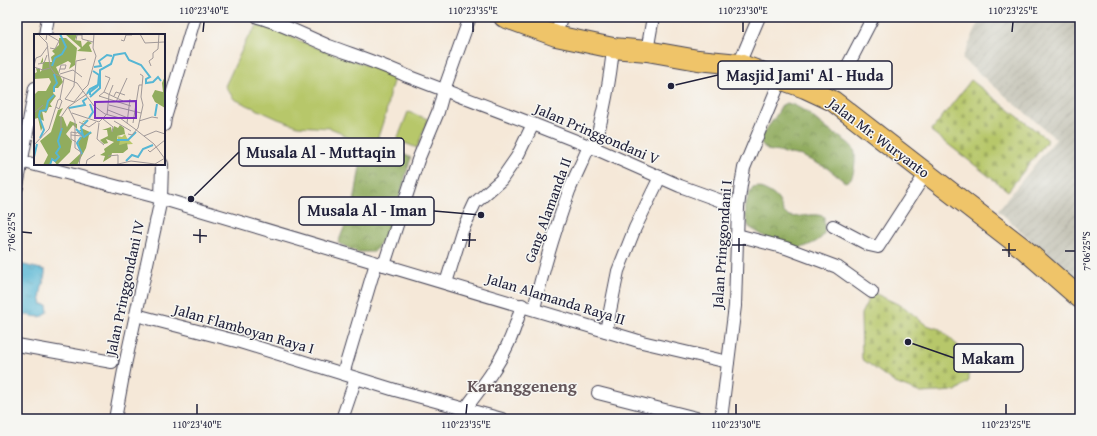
<svg xmlns="http://www.w3.org/2000/svg" width="1097" height="436" font-family="'Gentium Book Plus',serif">
  <defs>
    <pattern id="industrial-furrows" width="10" height="10" patternUnits="userSpaceOnUse"><rect width="10" height="10" fill="#c6c5b8"/><path d="M-1 1l2-2M0 10L10 0M9 11l2-2" fill="none" stroke="#aaa99f"/></pattern>
    <pattern id="forest-crowns" width="20" height="18" patternUnits="userSpaceOnUse"><rect width="20" height="18" fill="#91ac5e"/><path d="M2 6a3 3 0 1 1 6 0M12 15a3 3 0 1 1 6 0" fill="none" stroke="#768c4f"/></pattern>
    <pattern id="cemetery-stones" width="16" height="16" patternUnits="userSpaceOnUse"><rect width="16" height="16" fill="#b7c76a"/><path d="M2 7V4a2 2 0 0 1 4 0v3zM10 15v-3a2 2 0 0 1 4 0v3z" fill="#9dab5d"/></pattern>
    <pattern id="water-ripples" width="26" height="14" patternUnits="userSpaceOnUse"><rect width="26" height="14" fill="#56b6d4"/><path d="M2 4q2-2 4 0t4 0M15 11q2-2 4 0t4 0" fill="none" stroke="#4794ad"/></pattern>
  </defs>
  <rect width="100%" height="100%" fill="#f6f6f2"/>
  <filter id="ink" filterUnits="userSpaceOnUse"><feTurbulence type="fractalNoise" baseFrequency=".025" numOctaves="2"/><feDisplacementMap in="SourceGraphic" scale="8" xChannelSelector="R" yChannelSelector="G"/><feConvolveMatrix kernelMatrix="1 2 1 2 8 2 1 2 1" color-interpolation-filters="sRGB"/></filter>
  <filter id="wash" filterUnits="userSpaceOnUse"><feTurbulence type="fractalNoise" baseFrequency=".012" numOctaves="4" result="noise"/><feDisplacementMap in="SourceGraphic" scale="16" xChannelSelector="R" yChannelSelector="G"/><feGaussianBlur stdDeviation="0.9" result="paint"/><feColorMatrix in="noise" values="0 0 0 0 0 0 0 0 0 0 0 0 0 0 0 0 0 1.4 0 .05"/><feComposite in="paint" operator="in"/></filter>
  <g filter="url(#wash)">
    <rect width="100%" height="100%" fill="#f5e8d8"/>
    <polygon fill="url(#industrial-furrows)" points="981,17 1080,17 1080,286 998,210 1056,139 962,59"/>
    <g fill="url(#forest-crowns)" stroke="#5a674c">
      <path d="M 787,103 C 805,107 818,123 833,133 C 840,138 850,142 854,150 C 857,154 854,173 852,177 C 850,180 848,181 845,182 L 827,168 L 812,161 L 802,156 L 767,150 L 761,143 C 761,133 768,128 773,120 C 777,115 779,110 782,105 Z"/>
      <path d="M 378,137 L 388,146 L 411,158 C 401,189 394,227 374,252 L 357,252 L 338,243 L 354,203 L 363,148 Z"/>
      <path d="M 758,187 C 766,190 775,194 779,201 C 782,206 782,212 787,215 C 795,220 814,211 824,217 C 824,222 825,228 824,233 C 823,242 798,249 790,252 L 749,227 C 743,215 745,199 753,188 Z"/>
    </g>
    <g fill="url(#cemetery-stones)" stroke="#6c7452">
      <polygon points="971,80 1048,140 1008,191 931,131"/>
      <polygon points="872,292 904,307 926,325 940,329 969,356 969,381 956,391 921,393 895,383 862,359 861,314"/>
    </g>
    <g fill="#b7c76a" stroke="#6c7452">
      <polygon points="257,26 265,26 320,49 395,75 389,95 386,113 378,137 363,148 340,132 330,128 298,126 278,119 234,99 225,86 247,39"/>
      <polygon points="408,112 428,119 417,148 397,140"/>
    </g>
    <path fill="url(#water-ripples)" stroke="#3c6c88" d="M 21,265 L 24,265 L 45,270 C 46,281 37,294 42,304 L 47,305 L 48,311 C 44,320 35,316 26,315 L 22,318 L 17,332 L 17,272 Z"/>
  </g>
  <g filter="url(#ink)">
    <g fill="none" stroke-linecap="round" stroke-linejoin="round">
      <defs>
        <g id="minor">
          <path d="M 258,17 C 283,24 305,36 329,46 C 356,56 382,64 407,76 L 533,124 L 594,148 L 680,186 L 738,207"/>
          <polyline points="45,35 48,17"/>
          <polyline points="556,36 561,17"/>
          <polyline points="647,51 653,17"/>
          <polyline points="739,64 759,17"/>
          <polyline points="805,88 836,77 846,69 873,17"/>
          <polyline points="164,125 165,118 195,17"/>
          <path d="M 594,148 C 603,115 610,82 613,48"/>
          <polyline points="17,160 153,196 642,342 728,362"/>
          <polyline points="17,187 35,88"/>
          <polyline points="833,226 869,245 878,247 926,173"/>
          <polyline points="737,235 786,248 837,267 872,292"/>
          <polyline points="384,265 418,160 438,112 444,90 470,17"/>
          <polyline points="446,283 462,231 475,203 501,180 517,157 533,124"/>
          <path d="M 534,309 C 543,269 555,230 569,191 C 575,176 583,161 589,146"/>
          <polyline points="136,315 240,342 395,390 502,419"/>
          <polyline points="606,331 618,271 635,228 660,177"/>
          <polyline points="17,345 112,362"/>
          <polyline points="343,374 376,263"/>
          <polyline points="598,393 700,419"/>
          <path d="M 465,409 C 481,388 497,368 508,344 C 514,332 518,318 522,305"/>
          <polyline points="115,419 125,365 161,199 162,164"/>
          <polyline points="342,419 356,378"/>
          <polyline points="721,419 735,306 738,207 741,185 744,168 781,79"/>
        </g>
        <polyline id="primary" points="504,17 556,36 613,48 647,51 698,60 739,64 805,88 833,101 1024,249 1080,298"/>
      </defs>
      <use href="#minor" stroke="#424053" stroke-width="14"/>
      <use href="#primary" stroke="#424053" stroke-width="22"/>
      <use href="#minor" stroke="#fff" stroke-width="12"/>
      <use href="#primary" stroke="#efc469" stroke-width="20"/>
    </g>
  </g>
  <path fill="none" stroke="#22223b" stroke-width="1.5" d="M 203,32 L 204,22M 473,32 L 473,22M 743,32 L 743,22M 1012,32 L 1013,22M 22,232 L 32,233M 193,235 L 207,236M 462,240 L 476,240M 200,243 L 200,229M 732,245 L 746,245M 469,247 L 470,233M 1002,250 L 1016,250M 1065,251 L 1075,251M 739,252 L 739,238M 1009,257 L 1009,243M 197,414 L 197,404M 466,414 L 467,404M 736,414 L 736,404M 1006,414 L 1006,404"/>
  <g text-anchor="middle" stroke-width="3" stroke-linejoin="round" paint-order="stroke">
    <g font-size="15" fill="#22223b" stroke="#f6f6f2">
      <text transform="translate(597 134) rotate(23)" y="5">Jalan Pringgondani V</text>
      <text transform="translate(879 138) rotate(37)" y="5">Jalan Mr. Wuryanto</text>
      <text transform="translate(548 210) rotate(-70)" y="5">Gang Alamanda II</text>
      <text transform="translate(722 244) rotate(-86)" y="5">Jalan Pringgondani I</text>
      <text transform="translate(125 288) rotate(-78)" y="5">Jalan Pringgondani IV</text>
      <text transform="translate(556 299) rotate(17)" y="5">Jalan Alamanda Raya II</text>
      <text transform="translate(244 329) rotate(16)" y="5">Jalan Flamboyan Raya I</text>
    </g>
    <g font-size="17" font-weight="bold" fill="#64565a" stroke="#f6f6f2">
      <text x="522" y="392">Karanggeneng</text>
    </g>
  </g>
  <g transform="translate(34 34)">
    <rect width="131" height="131" fill="#f5e8d8"/>
    <path d="M 91,100 L 93,104 L 99,110 L 85,111 L 83,102 L 88,103 Z" fill="#b7c76a"/>
    <path d="M 31,0 L 43,0 L 41,6 L 47,7 L 48,13 L 54,7 L 58,9 L 55,11 L 58,18 L 43,17 L 47,14 ZM 25,4 L 32,4 L 43,14 L 41,31 L 35,35 L 37,29 L 34,27 L 22,33 L 29,48 L 24,54 L 21,54 L 19,59 L 22,62 L 16,70 L 18,73 L 15,73 L 12,79 L 8,77 L 10,87 L 6,85 L 9,92 L 7,97 L 4,84 L 0,85 L 0,61 L 4,57 L 12,57 L 17,48 L 15,44 L 0,45 L 0,40 L 3,38 L 2,34 L 6,35 L 6,38 L 8,36 L 9,28 L 6,30 L 9,23 L 9,28 L 18,28 L 17,23 L 21,20 L 18,17 L 25,11 ZM 131,42 L 130,49 L 131,74 L 121,68 L 118,62 L 121,56 L 129,58 L 128,49 ZM 29,74 L 25,82 L 29,83 L 33,93 L 36,87 L 43,90 L 43,95 L 39,91 L 32,100 L 38,107 L 36,118 L 23,131 L 18,124 L 16,131 L 9,131 L 14,121 L 6,107 L 17,98 L 24,76 ZM 54,86 L 49,88 L 47,94 L 58,99 L 55,101 L 52,114 L 43,131 L 34,131 L 47,119 L 44,109 L 49,100 L 45,96 L 48,96 L 47,93 L 49,87 ZM 86,91 L 90,94 L 91,100 L 83,102 L 83,106 L 86,106 L 85,111 L 93,109 L 94,115 L 89,119 L 78,119 L 77,123 L 69,128 L 71,122 L 66,121 L 71,118 L 70,115 L 80,108 L 72,105 L 74,109 L 70,110 L 66,106 L 74,102 L 73,96 L 68,96 L 77,93 L 78,98 L 80,92 L 84,94 Z" fill="#91ac5e"/>
    <path fill="none" stroke="#56b6d4" stroke-width="2" d="M 18,32 L 21,24 L 28,20 L 32,13 L 26,0M 60,33 L 67,32 L 65,27 L 73,21 L 78,22M 20,40 L 23,49 L 20,53 L 20,58M 53,60 L 56,55 L 64,51 L 65,41 L 59,37M 56,61 L 56,58 L 64,52M 56,63 L 66,54 L 66,36 L 77,30 L 80,21 L 91,19 L 95,26 L 107,31 L 116,43 L 112,45 L 112,49 L 119,48 L 124,43 L 127,47M 35,74 L 51,71 L 49,67 L 53,64M 121,82 L 123,70M 55,84 L 59,78 L 56,70M 42,95 L 50,103 L 57,98M 49,102 L 47,93 L 54,86M 47,103 L 43,109 L 48,120M 6,104 L 10,96 L 5,82 L 6,77 L 12,76 L 14,67 L 20,61M 83,106 L 94,106 L 102,98M 0,123 L 3,110M 92,127 L 98,121 L 104,123 L 109,115 L 119,111M 16,131 L 18,125 L 21,127 L 25,123 L 22,119 L 26,113 L 24,107 L 28,94"/>
    <path fill="none" stroke="#a19999" stroke-width="1" d="M 4,0 L 13,9 L 16,33 L 21,40 L 43,49 L 60,72 L 71,80 L 86,84 L 101,95 L 120,110 L 131,125M 106,0 L 111,9 L 130,8M 12,6 L 13,0 L 25,7 L 21,15 L 16,14M 42,6 L 43,1 L 48,1 L 48,5 L 59,8M 87,6 L 90,7 L 92,1 L 98,1M 4,30 L 10,29 L 13,21M 0,32 L 2,24 L 7,22 L 14,12M 117,32 L 115,27 L 119,24 L 119,19 L 124,15 L 125,0M 0,33 L 9,36 L 16,34M 25,39 L 25,38 L 27,31 L 32,31 L 31,35 L 26,35M 26,40 L 39,36 L 48,43M 71,42 L 76,44 L 70,58 L 65,62 L 97,72M 49,56 L 54,51 L 62,22 L 59,14 L 60,0M 70,58 L 89,67M 80,62 L 82,58 L 91,61M 34,66 L 31,65 L 34,61 L 40,52 L 42,27 L 52,25M 34,66 L 40,68 L 49,57M 82,68 L 93,44M 75,71 L 107,79M 22,73 L 25,75 L 28,67 L 26,65M 34,73 L 53,60M 74,76 L 94,84M 0,79 L 9,71M 38,79 L 65,88 L 72,81M 73,81 L 75,61 L 79,51M 69,85 L 79,93 L 78,98M 80,87 L 97,97M 105,87 L 118,83 L 124,84M 45,88 L 55,93 L 62,88M 65,89 L 63,105 L 70,111M 93,89 L 96,65M 99,89 L 105,51 L 108,51M 27,97 L 27,83 L 34,73 L 41,87 L 41,114 L 47,118 L 45,131M 94,100 L 98,101 L 104,94 L 109,71 L 107,63 L 109,42 L 106,40M 37,101 L 48,102 L 43,98M 110,102 L 122,97 L 131,100M 42,108 L 37,105 L 37,98 L 43,99M 0,111 L 15,95 L 24,66 L 26,65 L 30,44M 114,116 L 116,118 L 131,106M 74,122 L 84,121 L 84,130M 52,131 L 53,126 L 61,121M 80,131 L 97,127 L 121,130 L 131,124"/>
    <path fill="#7b2cbf" fill-opacity="0.15" stroke="#7b2cbf" stroke-width="2" d="M 102,67 L 102,84 L 61,84 L 61,68 Z"/>
    <rect width="131" height="131" fill="none" stroke="#22223b" stroke-width="2"/>
  </g>
  <path fill="none" stroke="#22223b" stroke-width="1.5" d="M671 86L718 75M191 199L239 152M481 215L434 211M908 342L954 358"/>
  <g fill="#22223b" stroke="#f6f6f2" stroke-width="1.5">
    <circle cx="671" cy="86" r="4"/>
    <circle cx="191" cy="199" r="4"/>
    <circle cx="481" cy="215" r="4"/>
    <circle cx="908" cy="342" r="4"/>
  </g>
  <g fill="#f6f6f2" stroke="#22223b" stroke-width="1.5">
    <rect x="718" y="61" width="174" height="28" rx="4"/>
    <rect x="239" y="138" width="165" height="28" rx="4"/>
    <rect x="299" y="197" width="135" height="28" rx="4"/>
    <rect x="954" y="344" width="69" height="28" rx="4"/>
  </g>
  <g font-size="16" text-anchor="middle" font-weight="bold" fill="#22223b">
    <text x="805" y="81">Masjid Jami' Al - Huda</text>
    <text x="321" y="158">Musala Al - Muttaqin</text>
    <text x="367" y="216">Musala Al - Iman</text>
    <text x="988" y="364">Makam</text>
  </g>
  <rect width="1097" height="436" fill="none" stroke="#f6f6f2" stroke-width="44"/>
  <rect x="22" y="22" width="1053" height="392" fill="none" stroke="#22223b" stroke-width="1.5"/>
  <g font-size="10" text-anchor="middle" fill="#22223b">
    <text x="204" y="14">110°23'40"E</text>
    <text x="473" y="14">110°23'35"E</text>
    <text x="743" y="14">110°23'30"E</text>
    <text x="1013" y="14">110°23'25"E</text>
    <text transform="translate(11 232) rotate(-90)" y="4">7°06'25"S</text>
    <text transform="translate(1086 251) rotate(-90)" y="4">7°06'25"S</text>
    <text x="197" y="428">110°23'40"E</text>
    <text x="466" y="428">110°23'35"E</text>
    <text x="736" y="428">110°23'30"E</text>
    <text x="1006" y="428">110°23'25"E</text>
  </g>
</svg>
